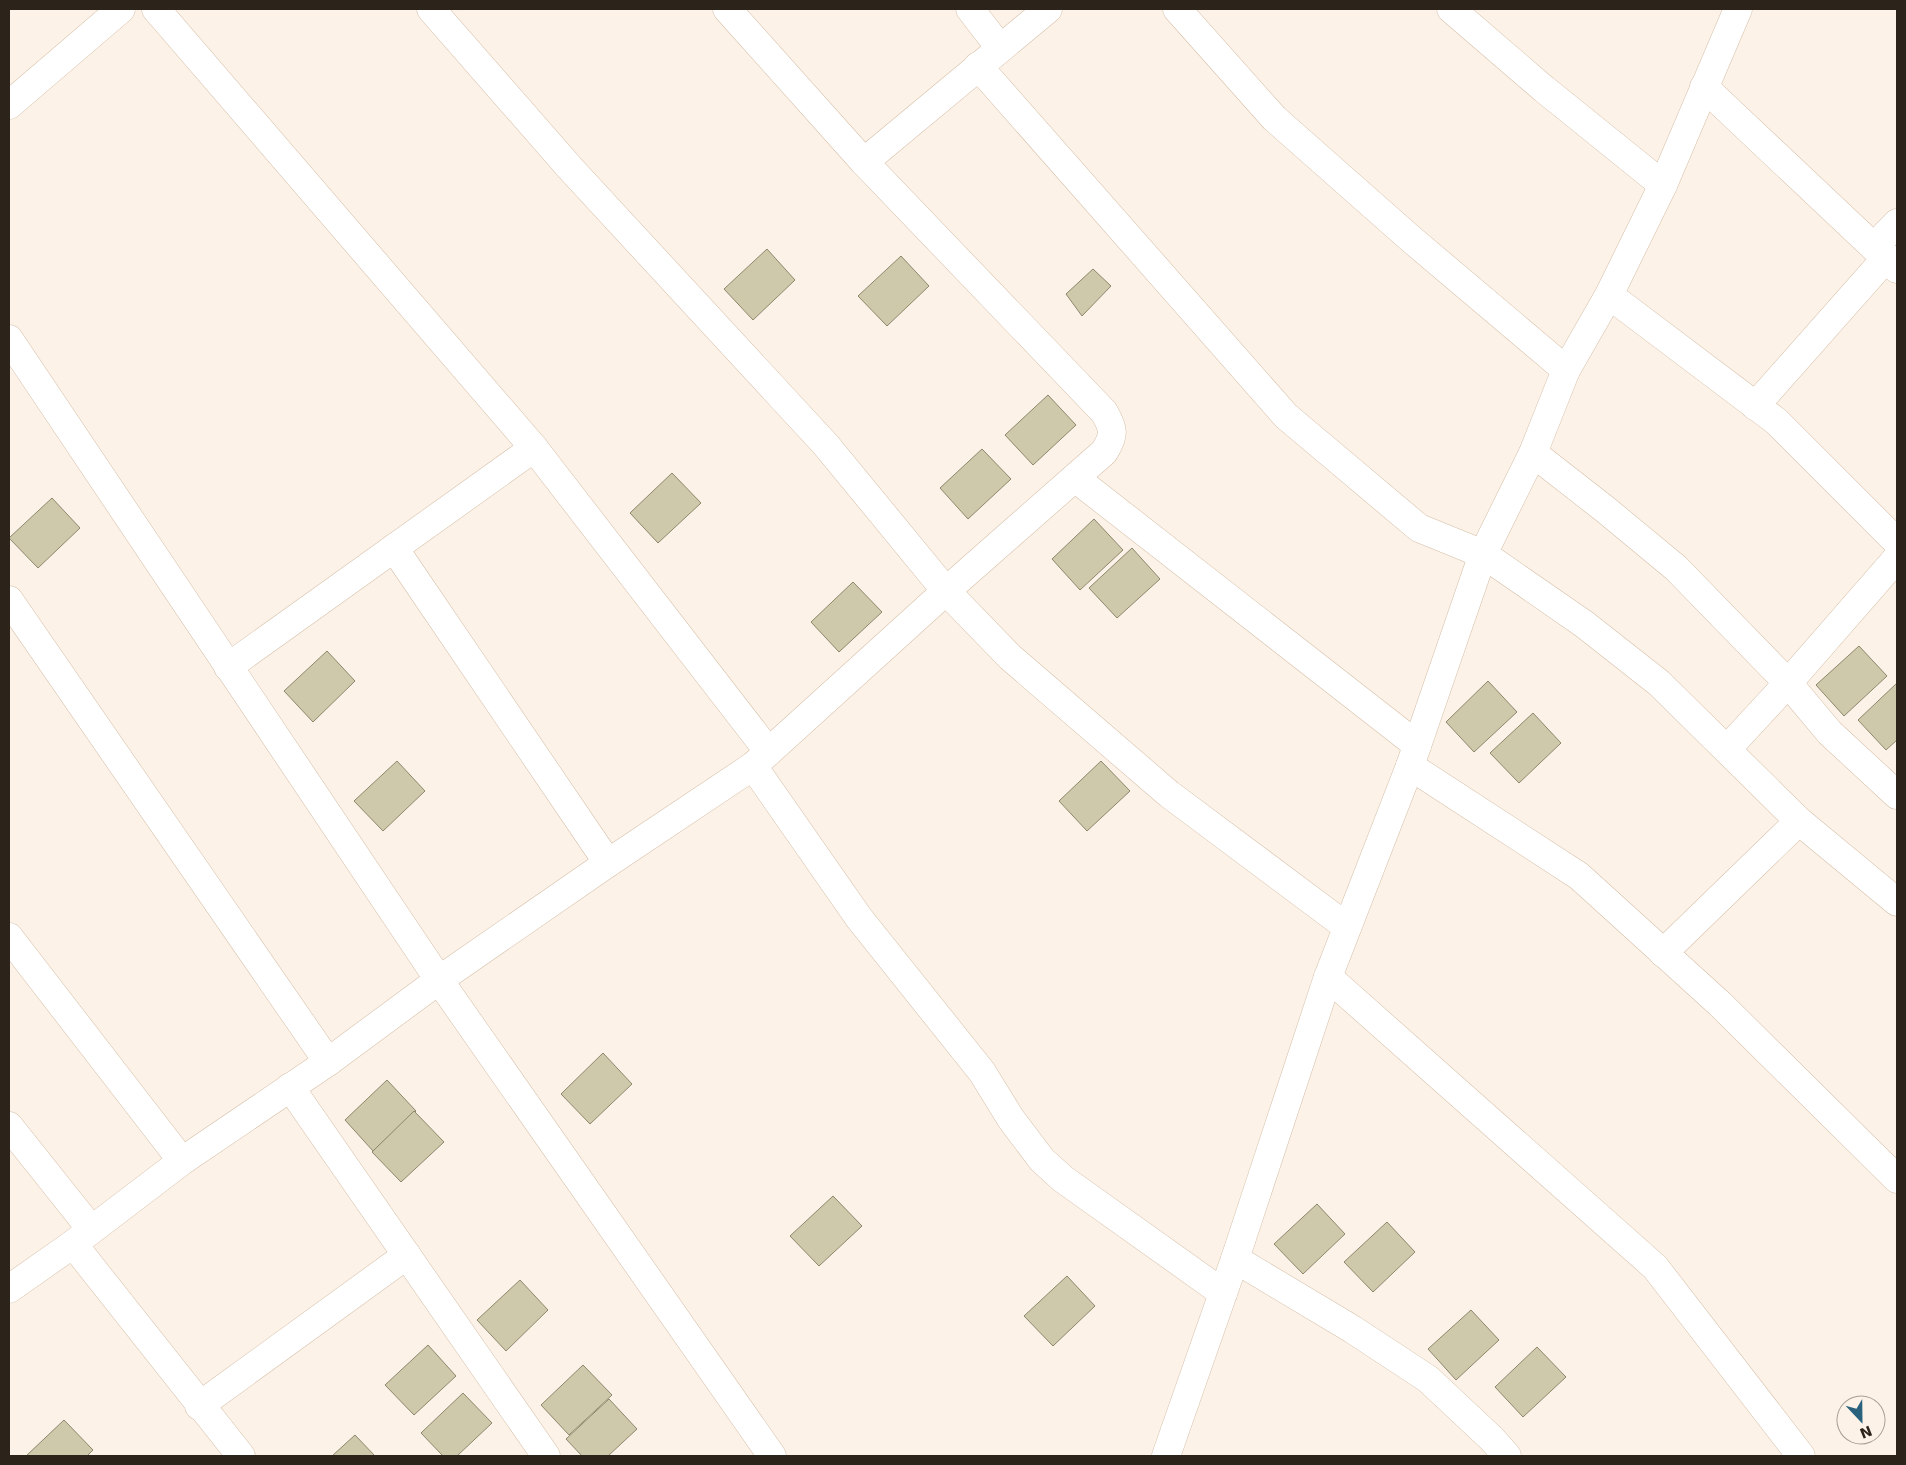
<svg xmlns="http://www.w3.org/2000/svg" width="1906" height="1465" font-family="'DejaVu Sans',sans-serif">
  <rect width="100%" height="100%" fill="#fcf2e8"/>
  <g fill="#cec9ab" stroke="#8d886c">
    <polygon points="767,249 795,280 753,320 724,289"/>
    <polygon points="901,256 929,286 887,326 858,296"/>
    <polygon points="1093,269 1111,286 1082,316 1066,294"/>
    <polygon points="1048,395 1076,425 1033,465 1005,435"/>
    <polygon points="982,449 1011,479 968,519 940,488"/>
    <polygon points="672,473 701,503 658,543 630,513"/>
    <polygon points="52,498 80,528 38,568 9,538"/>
    <polygon points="1094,519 1123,550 1080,590 1052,559"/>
    <polygon points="1132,548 1160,579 1117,618 1089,588"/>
    <polygon points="853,582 882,612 839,652 811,622"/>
    <polygon points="1859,646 1887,676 1844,716 1816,685"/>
    <polygon points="327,651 355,681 313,722 284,691"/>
    <polygon points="1488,681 1517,712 1474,752 1446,722"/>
    <polygon points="1897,683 1897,740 1886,750 1858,720"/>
    <polygon points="1533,713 1561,743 1519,783 1490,753"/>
    <polygon points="397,761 425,791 383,831 354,801"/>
    <polygon points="1101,761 1130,791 1087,831 1059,801"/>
    <polygon points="603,1053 632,1084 590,1124 561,1094"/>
    <polygon points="387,1080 416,1111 373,1151 345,1120"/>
    <polygon points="414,1111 444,1142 401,1182 372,1152"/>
    <polygon points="833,1196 862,1226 819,1266 790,1236"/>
    <polygon points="1317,1204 1345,1234 1303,1274 1274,1244"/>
    <polygon points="1387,1222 1415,1252 1373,1292 1344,1262"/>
    <polygon points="1067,1276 1095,1306 1053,1346 1024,1316"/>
    <polygon points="520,1280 548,1310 506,1351 477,1320"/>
    <polygon points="1471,1310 1499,1340 1456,1380 1428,1349"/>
    <polygon points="428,1345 456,1376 414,1415 385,1385"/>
    <polygon points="1537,1347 1566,1377 1523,1417 1495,1387"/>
    <polygon points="583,1365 612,1395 569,1435 541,1405"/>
    <polygon points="463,1393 492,1423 457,1456 443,1456 421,1433"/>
    <polygon points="609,1399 637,1429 608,1456 582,1456 566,1439"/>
    <polygon points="64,1420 93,1450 87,1456 26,1456"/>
    <polygon points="355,1435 375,1456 332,1456"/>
  </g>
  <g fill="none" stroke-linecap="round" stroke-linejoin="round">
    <defs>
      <g id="minor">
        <polyline points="156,9 534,448 768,751"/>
        <polyline points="431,9 570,168 826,445 946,591 1010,657 1169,794 1347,927"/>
        <polyline points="970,9 1000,48"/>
        <polyline points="1177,9 1274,118 1411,239 1566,370"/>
        <polyline points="1451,9 1544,89 1663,185"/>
        <polyline points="978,66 1286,416 1419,528 1483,554 1584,624 1659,683 1799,821 1897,902"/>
        <polyline points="1704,87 1897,269"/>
        <polyline points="9,105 121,9"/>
        <polyline points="864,162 1048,9"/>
        <polyline points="1875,246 1897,223"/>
        <polyline points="1609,295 1776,421 1897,542"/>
        <polyline points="9,339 439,980 772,1456"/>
        <polyline points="1755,406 1887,257"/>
        <polyline points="1533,453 1606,510 1676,568 1788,683 1830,733 1897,795"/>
        <polyline points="1075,478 1417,745"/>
        <polyline points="394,548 608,863"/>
        <polyline points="9,600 328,1062"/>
        <polyline points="228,667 534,448"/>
        <polyline points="1727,749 1788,683 1897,558"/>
        <polyline points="753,766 859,918 982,1072 1011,1119 1042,1160 1063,1179 1223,1293"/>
        <polyline points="1410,766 1579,876 1720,1004 1897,1179"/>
        <polyline points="9,937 182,1161"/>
        <polyline points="1663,953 1799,821"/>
        <polyline points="1328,977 1655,1267 1801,1456"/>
        <polyline points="290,1087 546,1456"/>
        <polyline points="9,1126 91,1229"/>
        <polyline points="73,1244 241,1456"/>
        <polyline points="1235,1259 1352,1329 1428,1379 1492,1439 1507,1456"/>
        <path d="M 9,1289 L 73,1244 L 182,1161 L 328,1062 L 439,980 L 608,863 L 753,766 L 946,591 L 1104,452 C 1115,435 1114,429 1104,412 L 864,162 L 727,9"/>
        <polyline points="199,1406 407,1255"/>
      </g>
      <polyline id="tertiary" points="1166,1456 1235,1259 1328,977 1410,766 1483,554 1533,453 1566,370 1609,295 1663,185 1738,9"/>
    </defs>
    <use href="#minor" stroke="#d6bfa8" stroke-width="29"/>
    <use href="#tertiary" stroke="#d6bfa8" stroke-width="29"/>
    <use href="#minor" stroke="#fff" stroke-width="28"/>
    <use href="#tertiary" stroke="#fff" stroke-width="28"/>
  </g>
  <rect width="1906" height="1465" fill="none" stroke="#2c231a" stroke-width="20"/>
  <g transform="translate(1861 1420) rotate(158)"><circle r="24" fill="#fcf2e8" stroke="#a99f96"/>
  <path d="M0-4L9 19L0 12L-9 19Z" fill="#2a617c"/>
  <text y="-8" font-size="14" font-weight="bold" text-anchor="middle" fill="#2c231a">N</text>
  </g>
</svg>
